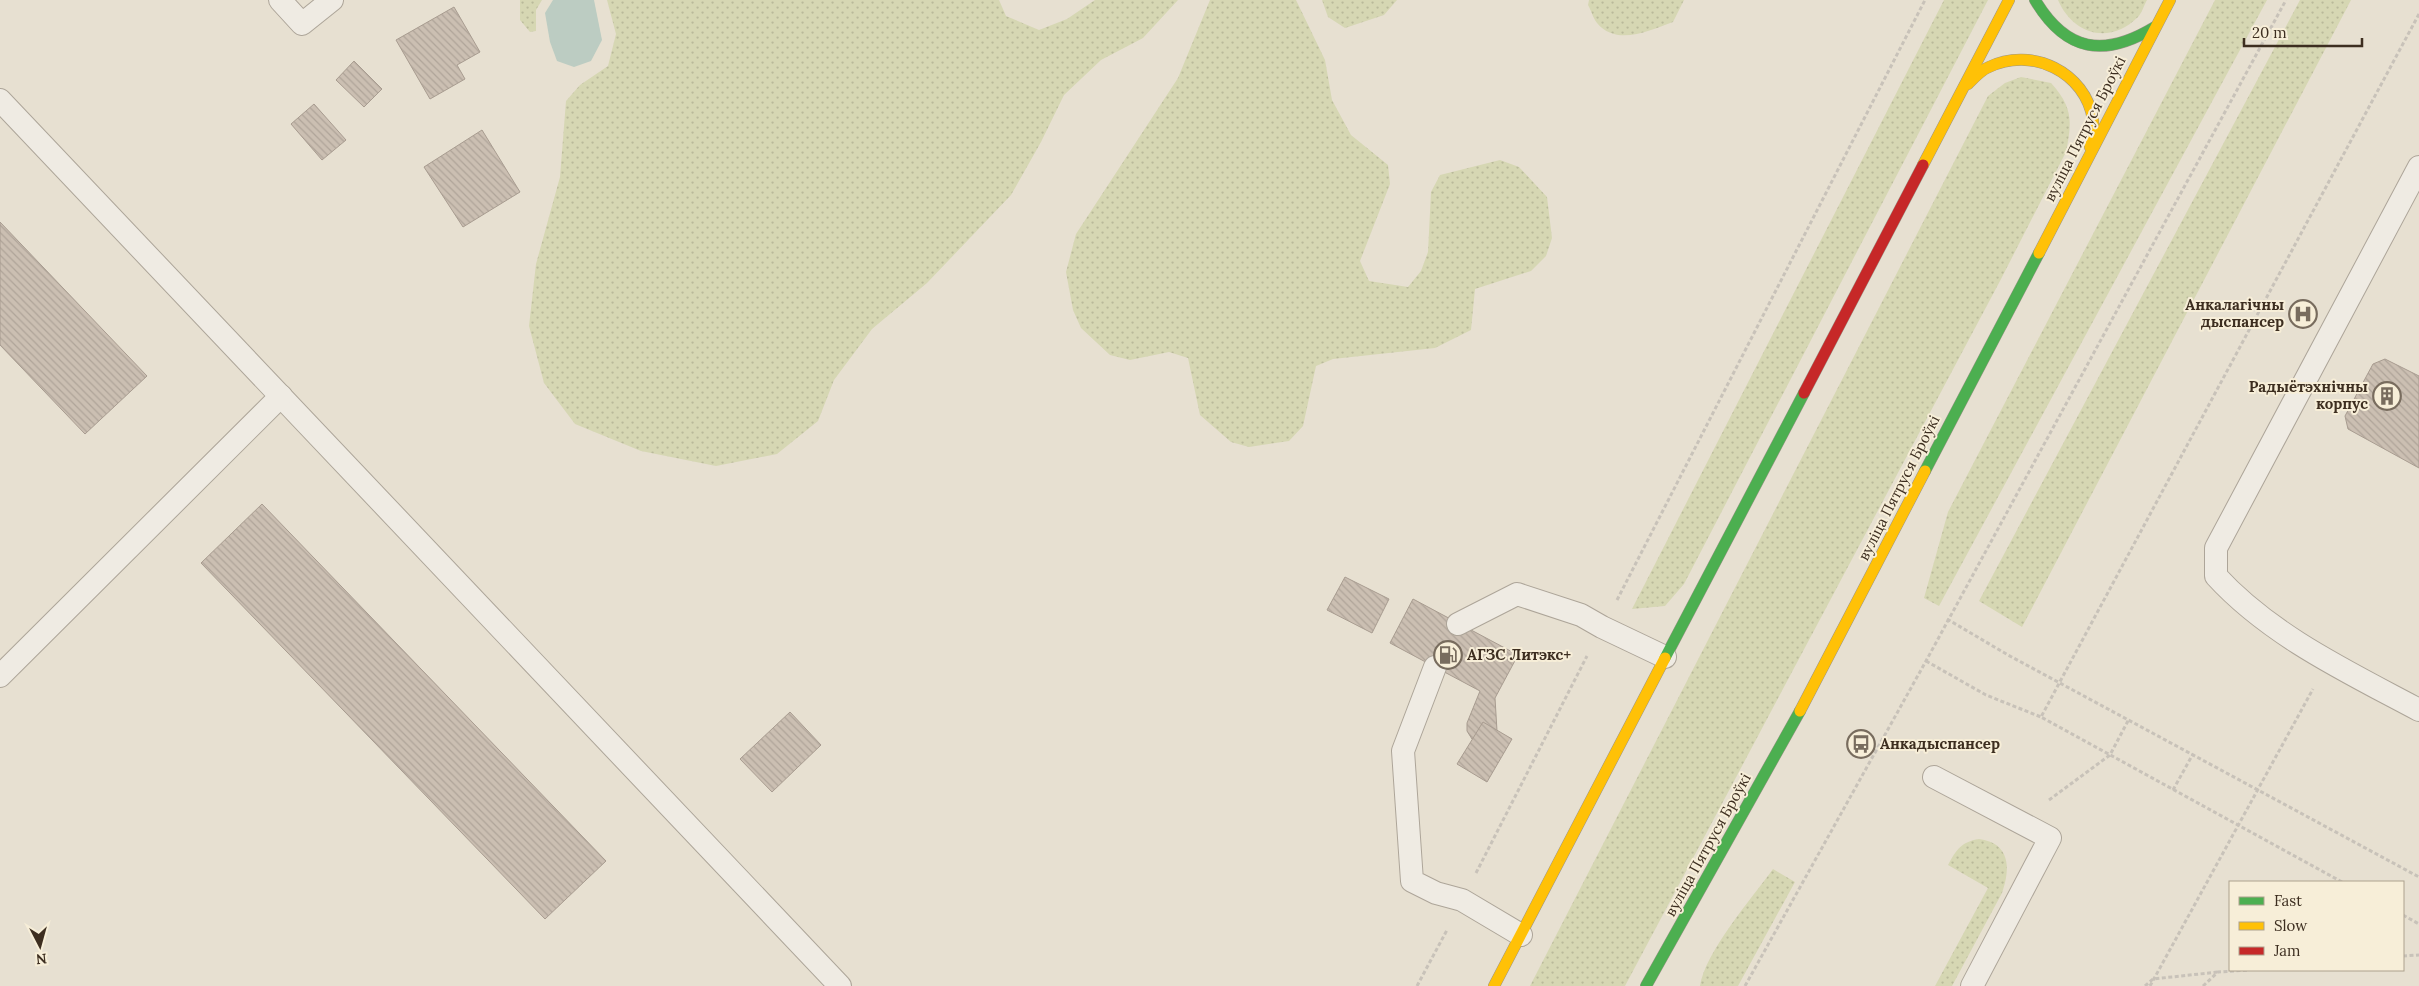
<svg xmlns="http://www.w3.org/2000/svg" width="2419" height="986" font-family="Lora,serif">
  <defs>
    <pattern id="grass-dots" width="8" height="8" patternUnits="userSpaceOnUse" patternTransform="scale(1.25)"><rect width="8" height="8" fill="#d6d7b3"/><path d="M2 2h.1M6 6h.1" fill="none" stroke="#b9b99a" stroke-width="1.8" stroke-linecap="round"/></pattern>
    <pattern id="building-back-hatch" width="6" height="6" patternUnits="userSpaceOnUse" patternTransform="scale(1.25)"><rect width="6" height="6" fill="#cbbfb2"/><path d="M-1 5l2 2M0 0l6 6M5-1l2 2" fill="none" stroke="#afa499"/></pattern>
  </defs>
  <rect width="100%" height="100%" fill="#e7e0d1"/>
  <g fill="url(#grass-dots)">
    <polygon points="520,0 542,0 536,10 536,31 530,32 520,20"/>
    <polygon points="607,0 999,0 1006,16 1039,30 1067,19 1095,0 1178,0 1143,38 1101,60 1064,95 1041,142 1011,195 927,283 872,329 834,380 818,421 777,454 716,466 641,451 575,424 544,383 529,326 536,264 560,177 566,101 580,85 608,66 616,34"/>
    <polygon points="1210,0 1296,0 1325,60 1332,100 1351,135 1388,165 1390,184 1360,261 1369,281 1408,287 1421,271 1428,252 1431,192 1440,175 1500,160 1519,167 1547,197 1552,238 1546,256 1531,271 1475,289 1471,330 1435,348 1333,359 1316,366 1303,426 1289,441 1249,447 1231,442 1200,415 1188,358 1169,352 1130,360 1110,355 1081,328 1073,310 1066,272 1076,234 1178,78"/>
    <polygon points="1322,0 1397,0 1384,15 1345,28 1328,17"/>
    <path d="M 1589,0 L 1684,0 L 1673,22 C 1650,30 1617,47 1597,23 C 1593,18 1591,10 1588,5 Z"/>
    <polygon points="1944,0 1988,0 1684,584 1665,606 1632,609"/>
    <path d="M 2058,0 L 2147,0 C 2144,5 2142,13 2138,17 C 2110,45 2073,35 2058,0 Z"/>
    <polygon points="2215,0 2267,0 1939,606 1924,598 1948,512"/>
    <polygon points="2300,0 2351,0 2022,627 1979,601"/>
    <path d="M 2021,77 L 2051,83 C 2073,107 2072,122 2066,152 L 2000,281 L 1625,986 L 1530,986 L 1988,96 L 2005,83 Z"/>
    <path d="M 1979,839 C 2010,843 2011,868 2002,893 L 1952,986 L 1935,986 L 1988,888 L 1948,865 C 1956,850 1961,842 1979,839 Z"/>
    <path d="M 1773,869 L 1795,882 L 1738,986 L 1700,986 C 1705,952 1752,898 1773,869 Z"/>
  </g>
  <polygon fill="#bcccc2" points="553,0 594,0 602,40 591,61 574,67 557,61 550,42 545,13"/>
  <g fill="url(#building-back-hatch)" stroke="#a89c90">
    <polygon points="454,7 480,52 457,65 465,79 430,99 396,40"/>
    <polygon points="354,61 382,89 364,107 336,80"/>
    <polygon points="314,104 346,140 322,160 291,124"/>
    <polygon points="482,130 520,192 463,227 424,167"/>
    <polygon points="0,222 147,376 85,434 0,345"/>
    <polygon points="2385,359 2419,376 2419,468 2348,429 2345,416 2373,364"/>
    <polygon points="262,504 606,861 545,919 201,563"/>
    <polygon points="1345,577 1389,599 1372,633 1327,610"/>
    <polygon points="1413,599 1518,655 1495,698 1497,731 1486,742 1472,739 1467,731 1467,723 1480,691 1390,643"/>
    <polygon points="790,712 821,745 772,792 740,759"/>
    <polygon points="1483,722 1512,739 1487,782 1457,764"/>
  </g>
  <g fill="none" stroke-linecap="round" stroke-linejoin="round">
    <defs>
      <g id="lane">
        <polyline points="280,0 302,24 332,0"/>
        <polyline points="0,100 840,986"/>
        <path d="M 2419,167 L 2216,548 L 2216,576 C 2271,636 2348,672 2419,710"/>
        <polyline points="1458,624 1517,594 1581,615 1602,627 1665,657"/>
        <polyline points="1435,667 1403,751 1412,881 1436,893 1462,900 1521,935"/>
        <polyline points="0,676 281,396"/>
        <polyline points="1934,777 2050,838 1972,986"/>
      </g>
      <g id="fast">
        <path d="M 2035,0 C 2066,52 2104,58 2155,27"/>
        <polyline points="1925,471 2039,253"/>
        <polyline points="1665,658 1804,393"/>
        <polyline points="1646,986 1800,711"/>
      </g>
      <g id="slow">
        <path d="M 1968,84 C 1974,78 1981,70 1989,67 C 2031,46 2086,72 2093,120 C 2094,128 2091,139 2090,147"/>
        <polyline points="1923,165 2009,0"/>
        <polyline points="2039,253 2170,0"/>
        <polyline points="1800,711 1925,471"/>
        <polyline points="1494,986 1665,658"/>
      </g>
      <polyline id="jam" points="1804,393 1923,165"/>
    </defs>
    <use href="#lane" stroke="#ada599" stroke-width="24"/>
    <use href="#fast" stroke="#9c958a" stroke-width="12"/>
    <use href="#slow" stroke="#9c958a" stroke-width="12"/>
    <use href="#jam" stroke="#9c958a" stroke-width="12"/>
    <g stroke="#c8c2b9" stroke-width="3" stroke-dasharray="4 2.5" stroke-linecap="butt">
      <polyline points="1617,600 1925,0"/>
      <polyline points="1947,619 2008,655 2419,877"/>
      <polyline points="1926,661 1986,695 2041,717"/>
      <polyline points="2173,790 2193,754"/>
      <polyline points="2049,800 2110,755 2129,719"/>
      <polyline points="1476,873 1587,656"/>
      <polyline points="2342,882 2041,717 2419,14"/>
      <polyline points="2403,915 2419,924"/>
      <polyline points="2403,956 2419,955"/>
      <polyline points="1417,986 1447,930"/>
      <polyline points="1745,986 1926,661 2286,0"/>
      <polyline points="2145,986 2153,979 2218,972"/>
      <polyline points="2150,986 2313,689"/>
      <polyline points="2203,986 2218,972 2249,970"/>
    </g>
    <use href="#lane" stroke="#efebe3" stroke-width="22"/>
    <use href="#fast" stroke="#4caf50" stroke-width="11"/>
    <use href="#slow" stroke="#ffc107" stroke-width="11"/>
    <use href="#jam" stroke="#c62828" stroke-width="11"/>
  </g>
  <defs>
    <symbol id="hospital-ring" viewBox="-11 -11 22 22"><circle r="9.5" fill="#f7eed8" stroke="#786c5e" stroke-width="1.5"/><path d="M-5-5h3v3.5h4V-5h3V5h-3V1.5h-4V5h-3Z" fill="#786c5e"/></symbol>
    <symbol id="building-ring" viewBox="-11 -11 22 22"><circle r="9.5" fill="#f7eed8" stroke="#786c5e" stroke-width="1.5"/><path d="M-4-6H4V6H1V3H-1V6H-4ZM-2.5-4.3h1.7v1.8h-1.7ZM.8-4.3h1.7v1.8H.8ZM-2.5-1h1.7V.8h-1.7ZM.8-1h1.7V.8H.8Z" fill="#786c5e"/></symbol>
    <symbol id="fuel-ring" viewBox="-11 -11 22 22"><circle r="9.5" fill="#f7eed8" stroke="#786c5e" stroke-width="1.5"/><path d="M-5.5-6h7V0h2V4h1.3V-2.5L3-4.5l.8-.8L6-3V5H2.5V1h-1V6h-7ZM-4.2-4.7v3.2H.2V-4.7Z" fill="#786c5e"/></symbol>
    <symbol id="bus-ring" viewBox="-11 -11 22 22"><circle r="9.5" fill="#f7eed8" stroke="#786c5e" stroke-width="1.5"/><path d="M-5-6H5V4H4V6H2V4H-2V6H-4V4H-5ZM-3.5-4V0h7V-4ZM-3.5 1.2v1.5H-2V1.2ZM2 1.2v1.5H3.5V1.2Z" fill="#786c5e"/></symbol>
  </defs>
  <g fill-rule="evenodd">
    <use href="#hospital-ring" x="2287" y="298" width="32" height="32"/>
    <use href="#building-ring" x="2371" y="380" width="32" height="32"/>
    <use href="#fuel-ring" x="1432" y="639" width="32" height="32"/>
    <use href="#bus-ring" x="1845" y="728" width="32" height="32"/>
  </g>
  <g text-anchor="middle" stroke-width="4" stroke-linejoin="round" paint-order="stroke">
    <g font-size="15" fill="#3d2e20" stroke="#f7eed8">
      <text transform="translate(2085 129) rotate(-63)" y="5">вуліца Пятруся Броўкі</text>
      <text transform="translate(1899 488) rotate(-63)" y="5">вуліца Пятруся Броўкі</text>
      <text transform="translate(1708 845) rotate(-61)" y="5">вуліца Пятруся Броўкі</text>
    </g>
    <g font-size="15" font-weight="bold" fill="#3d2e20" stroke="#f7eed8" text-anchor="end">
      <text x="2284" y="310">Анкалагічны<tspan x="2284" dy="17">дыспансер</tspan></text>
      <text x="2368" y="392">Радыётэхнічны<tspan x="2368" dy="17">корпус</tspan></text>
      <text x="1467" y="660" text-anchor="start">АГЗС Литэкс+</text>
      <text x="1880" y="749" text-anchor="start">Анкадыспансер</text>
    </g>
  </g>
  <rect x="2229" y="881" width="175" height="90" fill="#f7eed8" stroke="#ada18e"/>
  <rect x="2239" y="897" width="25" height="8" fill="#4caf50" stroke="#ada18e"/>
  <text x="2274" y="906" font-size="15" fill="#3d2e20">Fast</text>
  <rect x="2239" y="922" width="25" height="8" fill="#ffc107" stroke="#ada18e"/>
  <text x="2274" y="931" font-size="15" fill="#3d2e20">Slow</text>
  <rect x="2239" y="947" width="25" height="8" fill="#c62828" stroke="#ada18e"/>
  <text x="2274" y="956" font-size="15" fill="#3d2e20">Jam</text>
  <g transform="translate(40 946) rotate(174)" stroke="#f7eed8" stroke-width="4" paint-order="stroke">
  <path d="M0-4L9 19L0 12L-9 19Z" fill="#3d2e20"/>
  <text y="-8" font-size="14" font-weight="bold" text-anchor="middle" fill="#3d2e20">N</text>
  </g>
  <path d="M2244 38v8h118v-8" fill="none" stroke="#3d2e20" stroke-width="2.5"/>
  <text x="2252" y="38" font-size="15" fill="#3d2e20" stroke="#f7eed8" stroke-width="4" paint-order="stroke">20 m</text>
</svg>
